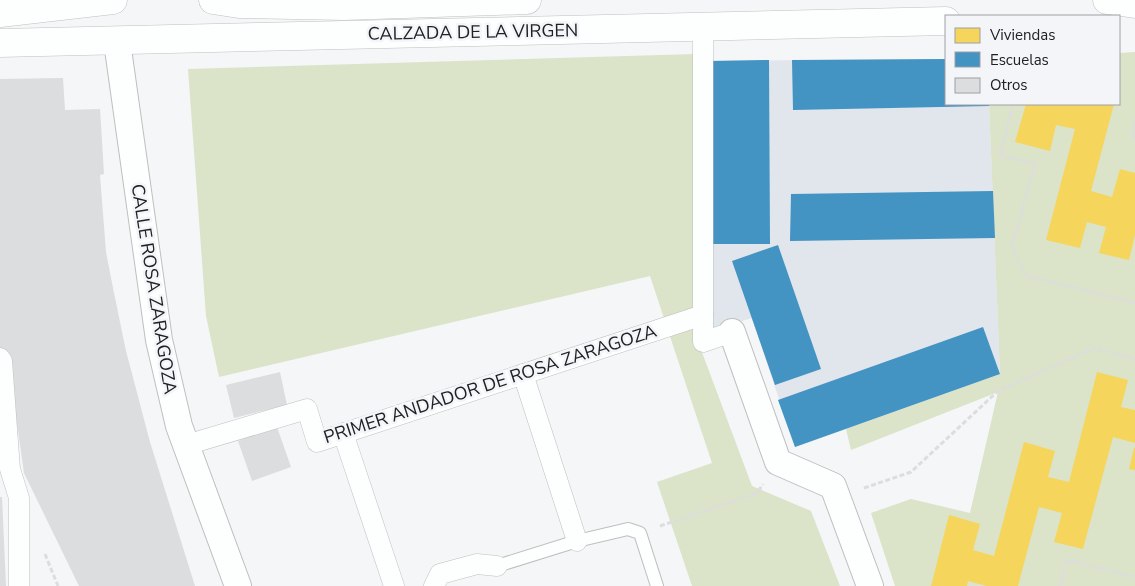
<svg xmlns="http://www.w3.org/2000/svg" width="1135" height="586" font-family="'Nunito Sans',sans-serif">
  <rect width="100%" height="100%" fill="#f4f6f8"/>
  <polygon fill="#e1e5ec" points="946,59 946,104 989,104 1000,374 795,447 752,318 709,331 709,61"/>
  <g fill="#dbe3c9">
    <polygon points="1135,52 1135,586 895,586 871,513 911,499 970,513 998,392 851,450 846,429 1000,374 989,104 1119,104 1119,53"/>
    <polygon points="696,54 697,339 752,486 811,511 840,586 692,586 657,482 712,463 650,276 219,377 206,316 188,69"/>
  </g>
  <g fill="#f6d55c">
    <polygon points="1026,104 1114,104 1091,191 1112,197 1120,169 1135,173 1135,235 1129,260 1099,253 1106,227 1087,222 1080,248 1046,240 1075,129 1056,125 1050,151 1015,142"/>
    <polygon points="1097,372 1128,380 1121,407 1135,410 1135,443 1113,437 1083,549 1054,542 1062,513 1039,507 1018,586 987,586 968,581 967,586 931,586 949,515 980,524 973,550 994,556 1024,442 1055,451 1048,477 1069,482"/>
    <polygon points="1134,448 1135,448 1135,470 1129,469"/>
  </g>
  <g fill="#4393c3">
    <polygon points="946,59 946,104 989,104 989,106 793,110 792,60"/>
    <polygon points="769,60 770,244 710,244 709,61"/>
    <polygon points="993,191 995,238 790,241 791,194"/>
    <polygon points="778,245 821,369 775,385 732,261"/>
    <polygon points="983,327 1000,374 795,447 778,400"/>
  </g>
  <g fill="#dbddde">
    <polygon points="63,78 65,110 100,109 104,174 100,175 106,252 113,288 126,351 150,442 195,586 79,586 24,473 13,395 0,349 0,79"/>
    <polygon points="280,372 287,405 234,418 226,385"/>
    <polygon points="277,427 291,467 252,481 238,441"/>
    <polygon points="0,497 2,497 6,586 0,586"/>
  </g>
  <g fill="none" stroke-linecap="round" stroke-linejoin="round">
    <defs>
      <polyline id="service" points="497,566 577,541 628,529 640,533 657,586"/>
      <g id="pedestrian">
        <polyline points="703,315 703,26"/>
        <polyline points="0,358 2,361 10,469 19,498 19,586"/>
        <polyline points="523,374 577,541"/>
        <polyline points="343,433 394,586"/>
        <polyline points="186,445 307,409 317,442 703,315 703,342 732,332"/>
        <polyline points="434,586 440,574 477,564 497,566"/>
      </g>
      <g id="minor">
        <polyline points="117,42 159,340 179,426 238,586"/>
        <polyline points="732,332 778,462 833,486 870,586"/>
      </g>
      <polyline id="tertiary" points="0,43 946,21"/>
      <g id="secondary">
        <polyline points="213,0 239,4 344,6 527,0"/>
        <polyline points="1107,0 1135,4"/>
        <polyline points="0,13 113,0"/>
      </g>
    </defs>
    <use href="#service" stroke="#bec0c0" stroke-width="14"/>
    <use href="#pedestrian" stroke="#bec0c0" stroke-width="21"/>
    <use href="#minor" stroke="#bec0c0" stroke-width="28"/>
    <use href="#tertiary" stroke="#bec0c0" stroke-width="29"/>
    <use href="#secondary" stroke="#bec0c0" stroke-width="29"/>
    <g stroke="#ddddde" stroke-width="3" stroke-dasharray="5 2.5" stroke-linecap="butt">
      <polyline points="1013,104 1000,155 1035,164 1012,246 1025,275 1135,303"/>
      <polyline points="1135,121 1132,134 1135,139"/>
      <polyline points="864,488 911,472 998,391 1094,348 1135,359"/>
      <polyline points="660,526 757,493 763,484"/>
      <polyline points="45,554 58,586"/>
      <polyline points="1060,586 1067,560 1135,577"/>
    </g>
    <use href="#service" stroke="#fdfefe" stroke-width="12"/>
    <use href="#pedestrian" stroke="#fdfefe" stroke-width="20"/>
    <use href="#minor" stroke="#fdfefe" stroke-width="26"/>
    <use href="#tertiary" stroke="#fdfefe" stroke-width="28"/>
    <use href="#secondary" stroke="#fdfefe" stroke-width="28"/>
  </g>
  <g text-anchor="middle" stroke-width="5" stroke-linejoin="round" paint-order="stroke">
    <g font-size="18" fill="#212123" stroke="#f3f5f9">
      <text transform="translate(473 32) rotate(-1)" y="6">CALZADA DE LA VIRGEN</text>
      <text transform="translate(154 289) rotate(81)" y="6">CALLE ROSA ZARAGOZA</text>
      <text transform="translate(490 384) rotate(-18)" y="6">PRIMER ANDADOR DE ROSA ZARAGOZA</text>
    </g>
  </g>
  <rect x="945" y="15" width="175" height="90" fill="#f3f5f9" stroke="#9fa0a3"/>
  <rect x="955" y="28" width="25" height="15" fill="#f6d55c" stroke="#9fa0a3"/>
  <text x="990" y="40" font-size="15" fill="#212123">Viviendas</text>
  <rect x="955" y="52" width="25" height="15" fill="#4393c3" stroke="#9fa0a3"/>
  <text x="990" y="65" font-size="15" fill="#212123">Escuelas</text>
  <rect x="955" y="78" width="25" height="15" fill="#dbddde" stroke="#9fa0a3"/>
  <text x="990" y="90" font-size="15" fill="#212123">Otros</text>
</svg>
